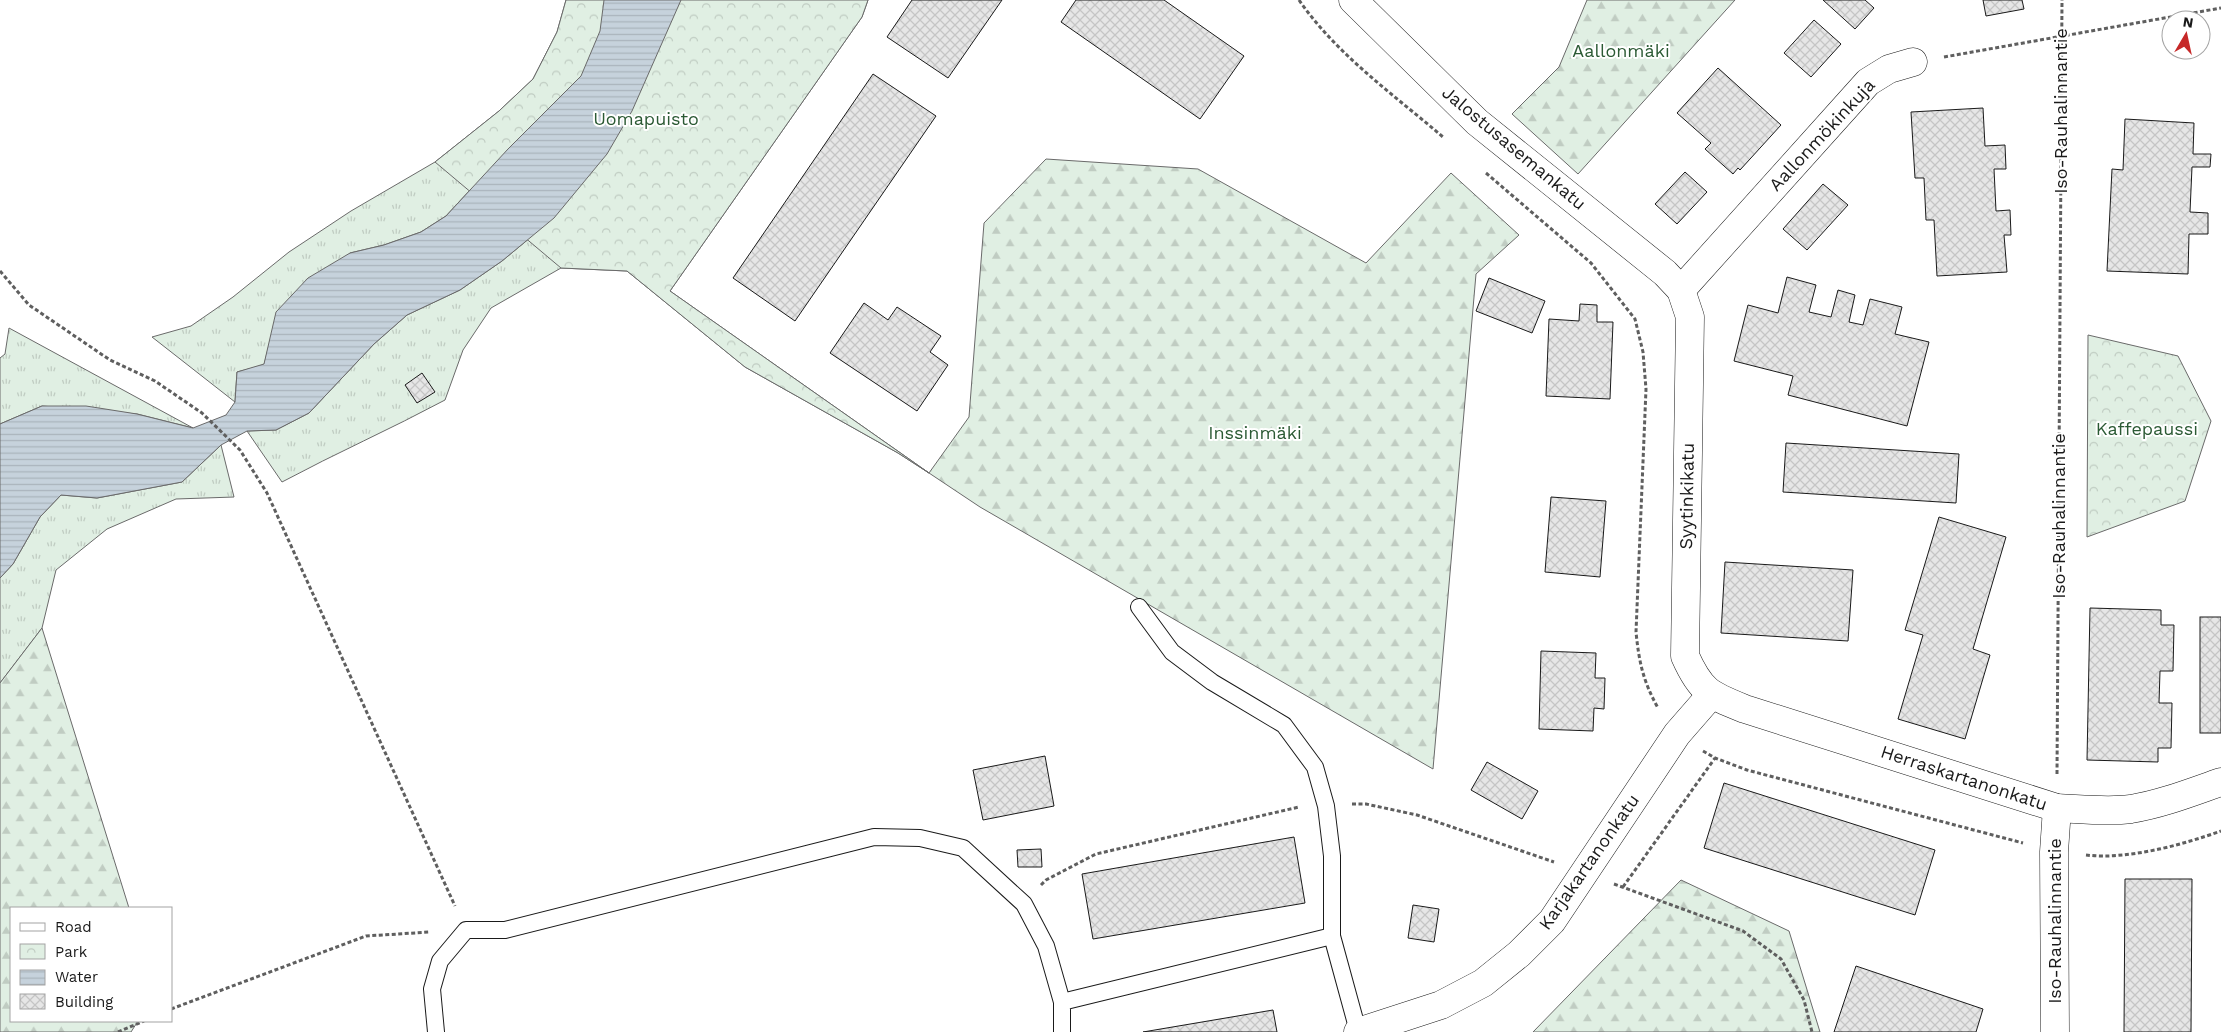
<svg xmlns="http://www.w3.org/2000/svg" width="2221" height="1032" font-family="'Work Sans',sans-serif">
  <defs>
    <pattern id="grass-tufts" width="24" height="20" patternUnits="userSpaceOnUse" patternTransform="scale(1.25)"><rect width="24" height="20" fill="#e0efe3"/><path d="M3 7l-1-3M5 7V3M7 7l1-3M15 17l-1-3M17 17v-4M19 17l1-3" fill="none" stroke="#c0ccc2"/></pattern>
    <pattern id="forest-firs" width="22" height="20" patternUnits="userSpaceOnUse" patternTransform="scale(1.25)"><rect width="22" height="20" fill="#e0efe3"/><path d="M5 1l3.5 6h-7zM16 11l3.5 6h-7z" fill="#c0ccc2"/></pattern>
    <pattern id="park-crowns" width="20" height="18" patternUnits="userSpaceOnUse" patternTransform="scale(1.25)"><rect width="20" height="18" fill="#e0efe3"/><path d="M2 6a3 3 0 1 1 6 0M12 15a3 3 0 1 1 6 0" fill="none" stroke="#c0ccc2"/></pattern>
    <pattern id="water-rules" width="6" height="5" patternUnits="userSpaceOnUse" patternTransform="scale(1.25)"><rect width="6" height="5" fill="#c6d2dc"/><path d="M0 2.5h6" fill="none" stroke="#aab4bc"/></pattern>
    <pattern id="building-cross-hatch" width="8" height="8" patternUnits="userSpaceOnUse" patternTransform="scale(1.25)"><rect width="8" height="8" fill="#e6e6e6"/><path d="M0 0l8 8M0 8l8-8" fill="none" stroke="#c5c5c5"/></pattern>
  </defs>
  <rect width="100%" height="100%" fill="#fff"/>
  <g fill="url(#grass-tufts)" stroke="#6a6a6a">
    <polygon points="566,0 604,0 508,149 446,216 421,232 384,245 350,253 270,341 264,365 237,372 235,402 152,337 191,326 233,297 289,252 351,211 435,162 499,111 533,79 557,32"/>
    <path d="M 868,0 L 862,17 L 670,291 L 929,473 L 898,453 L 745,367 L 627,271 L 561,268 L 491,308 L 463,350 L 445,400 C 391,429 336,453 282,482 L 247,431 L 276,430 L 309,413 L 374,344 L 407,315 L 460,290 L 502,261 L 554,218 Z"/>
    <polygon points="9,328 193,428 137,414 42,406 0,424 0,358 5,354"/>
    <polygon points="221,445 234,497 176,499 107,529 56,570 42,628 0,683 0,578 13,564 40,517 61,495 97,498 182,482"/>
  </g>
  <g fill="url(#forest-firs)" stroke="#6a6a6a">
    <polygon points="1587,0 1735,0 1578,174 1512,114 1559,67"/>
    <polygon points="1046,159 1198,169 1366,263 1451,173 1519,235 1476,274 1433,769 980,507 929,473 969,417 984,223"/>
    <polygon points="42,628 129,908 11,908 11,1021 138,1021 131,1032 0,1032 0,683"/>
    <polygon points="1681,880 1789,931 1820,1032 1533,1032"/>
  </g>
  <g fill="url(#park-crowns)" stroke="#6a6a6a">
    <polygon points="566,0 868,0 862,17 670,291 929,473 898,453 745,367 627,271 561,268 435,162 499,111 533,79 557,32"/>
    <polygon points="2088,335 2178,356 2211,421 2185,501 2087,537"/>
  </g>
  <polygon fill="url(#water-rules)" stroke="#6a6a6a" points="604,0 681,0 632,111 607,154 554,218 502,261 460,290 407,315 374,344 309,413 276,430 247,431 221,445 182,482 97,498 61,495 40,517 13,564 0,578 0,424 42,406 86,406 137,414 193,428 226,415 235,402 237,372 264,364 276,312 308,278 350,253 384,245 421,232 446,216 508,149 581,76 600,31"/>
  <g fill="url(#building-cross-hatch)" stroke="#1a1a1a">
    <polygon points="912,0 1002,0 948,78 887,37"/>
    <polygon points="1076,0 1164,0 1244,56 1200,119 1061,22"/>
    <polygon points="1823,0 1865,0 1874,8 1855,29"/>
    <polygon points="1983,0 2022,0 2024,9 1986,16"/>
    <polygon points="1814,20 1841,44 1811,77 1784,53"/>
    <polygon points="1718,68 1781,125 1740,170 1738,168 1733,174 1705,149 1711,143 1677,113"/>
    <polygon points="873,74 936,116 795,321 733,278"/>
    <polygon points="1983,108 1985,146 2005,145 2006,169 1994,169 1996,211 2010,210 2011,235 2004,235 2007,272 1937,276 1934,220 1926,220 1924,178 1915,178 1911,112"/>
    <polygon points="2125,119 2194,123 2193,154 2211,154 2210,167 2192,167 2190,212 2208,213 2208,234 2189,234 2188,274 2107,271 2112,169 2123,170"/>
    <polygon points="1685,172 1707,192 1677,224 1655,204"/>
    <polygon points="1823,184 1848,205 1807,250 1783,229"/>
    <polygon points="1787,277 1816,285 1809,312 1831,317 1838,290 1855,295 1849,322 1863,325 1870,299 1902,307 1895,334 1929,342 1907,426 1788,395 1793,376 1734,361 1748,305 1778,313"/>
    <polygon points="1489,278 1545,301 1532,333 1476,311"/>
    <polygon points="864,303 888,320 897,307 941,336 930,352 948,365 917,411 830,353"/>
    <polygon points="1580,304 1597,305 1597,322 1613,322 1610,399 1546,396 1549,319 1579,321"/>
    <polygon points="422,373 435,392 417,403 405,385"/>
    <polygon points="1786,443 1959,454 1956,503 1783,492"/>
    <polygon points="1551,497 1606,501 1600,577 1545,572"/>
    <polygon points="1939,517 2006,537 1973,649 1990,655 1965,739 1898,719 1923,635 1905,630"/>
    <polygon points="1725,562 1853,570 1848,641 1721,633"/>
    <polygon points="2090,608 2161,610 2161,625 2174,625 2173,671 2160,671 2159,703 2172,703 2171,748 2158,748 2158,762 2087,760"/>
    <rect x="2200" y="617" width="21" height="116"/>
    <polygon points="1541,651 1596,653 1595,678 1605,678 1604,709 1594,708 1593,731 1539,729"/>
    <polygon points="1045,756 1054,806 983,820 973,770"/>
    <polygon points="1487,762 1538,791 1522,819 1471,790"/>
    <polygon points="1724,783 1935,850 1915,915 1704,848"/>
    <polygon points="1294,837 1305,903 1093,939 1082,874"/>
    <polygon points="1041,849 1042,867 1018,867 1017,850"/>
    <polygon points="2125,879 2192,879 2191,1032 2124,1032"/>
    <polygon points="1413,905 1439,909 1434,942 1408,938"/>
    <polygon points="1856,966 1983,1009 1976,1032 1834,1032"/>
    <polygon points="1273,1010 1277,1032 1143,1032"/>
  </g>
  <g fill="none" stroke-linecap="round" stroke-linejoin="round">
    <defs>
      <g id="service">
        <polyline points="1139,607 1172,652 1212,682 1284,725 1315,767 1326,806 1332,856 1332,936 1358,1031"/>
        <polyline points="436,1032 432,989 440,961 466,930 505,930 874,837 920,838 963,848 1024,904 1046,946 1062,1002"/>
        <polyline points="1062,1032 1062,1002 1332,936"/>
      </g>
      <g id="minor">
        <path d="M 1353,0 L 1477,122 L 1665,273 L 1681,290 L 1690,317 L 1685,656 C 1701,692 1710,695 1745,709 L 2057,808 C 2081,809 2107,812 2131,809 C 2162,804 2192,792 2221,782"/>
        <polyline points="1681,290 1868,82 1889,69 1913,62"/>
        <polyline points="1358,1032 1441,1005 1483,983 1519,954 1552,921 1677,734 1711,695"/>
        <polyline points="2055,1032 2054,852 2057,808"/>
      </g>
    </defs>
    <use href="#service" stroke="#1a1a1a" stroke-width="18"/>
    <use href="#minor" stroke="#1a1a1a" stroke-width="29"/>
    <g stroke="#5f5f5f" stroke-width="3" stroke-dasharray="4 2.5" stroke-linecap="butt">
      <path d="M 1299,0 C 1337,55 1393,94 1443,137"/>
      <polyline points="1944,57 2221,8"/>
      <path d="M 1486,173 L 1591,263 L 1635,319 L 1643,352 L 1646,389 L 1636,632 C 1639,662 1643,681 1658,708"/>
      <polyline points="0,271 29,305 110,360 155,381 202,413 240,450 267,493 455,906"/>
      <polyline points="1703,751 1715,758 1747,770 2023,843"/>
      <polyline points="2057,774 2062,0"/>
      <polyline points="1352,804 1366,804 1417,815 1554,862"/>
      <path d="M 2086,855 C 2127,860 2182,845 2221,831"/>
      <polyline points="1614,884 1743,931 1781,959 1804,1000 1812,1032"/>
      <polyline points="1041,885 1046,880 1096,854 1299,807"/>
      <polyline points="1623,887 1715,758"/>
      <polyline points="171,1009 366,936 430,932"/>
      <polyline points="118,1032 144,1021"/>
    </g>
    <use href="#service" stroke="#fff" stroke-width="16"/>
    <use href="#minor" stroke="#fff" stroke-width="28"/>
  </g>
  <g text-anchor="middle" stroke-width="4" stroke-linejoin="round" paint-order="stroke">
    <g font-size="18" fill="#2b5a34" stroke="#fff">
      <text x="1621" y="57">Aallonmäki</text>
      <text x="646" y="125">Uomapuisto</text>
      <text x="2147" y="435">Kaffepaussi</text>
      <text x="1255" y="439">Inssinmäki</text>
    </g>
    <g font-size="18" fill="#1a1a1a" stroke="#fff">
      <text transform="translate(2061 111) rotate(-90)" y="6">Iso-Rauhalinnantie</text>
      <text transform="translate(1822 135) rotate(-47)" y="6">Aallonmökinkuja</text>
      <text transform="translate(1514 148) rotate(40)" y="6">Jalostusasemankatu</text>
      <text transform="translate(1687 496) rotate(-89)" y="6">Syytinkikatu</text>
      <text transform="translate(2059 516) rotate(-90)" y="6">Iso-Rauhalinnantie</text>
      <text transform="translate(1964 778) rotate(18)" y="6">Herraskartanonkatu</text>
      <text transform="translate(1589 862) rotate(-55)" y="6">Karjakartanonkatu</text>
      <text transform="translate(2055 921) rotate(-90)" y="6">Iso-Rauhalinnantie</text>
    </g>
  </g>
  <rect x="10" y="907" width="162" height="115" fill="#ffffff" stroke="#a3a3a3"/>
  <rect x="20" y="923" width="25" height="8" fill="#ffffff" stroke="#a3a3a3"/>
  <text x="55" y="932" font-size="15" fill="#1a1a1a">Road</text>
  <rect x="20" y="944" width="25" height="15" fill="url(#park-crowns)" stroke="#a3a3a3"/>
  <text x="55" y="957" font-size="15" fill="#1a1a1a">Park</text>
  <rect x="20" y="970" width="25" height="15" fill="url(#water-rules)" stroke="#a3a3a3"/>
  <text x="55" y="982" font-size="15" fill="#1a1a1a">Water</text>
  <rect x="20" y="994" width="25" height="15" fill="url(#building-cross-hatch)" stroke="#a3a3a3"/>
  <text x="55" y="1007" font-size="15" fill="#1a1a1a">Building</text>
  <g transform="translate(2186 35) rotate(9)"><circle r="24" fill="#ffffff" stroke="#a3a3a3"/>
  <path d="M0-4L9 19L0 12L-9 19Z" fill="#c62828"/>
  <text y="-8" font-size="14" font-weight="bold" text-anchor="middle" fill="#1a1a1a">N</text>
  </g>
</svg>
